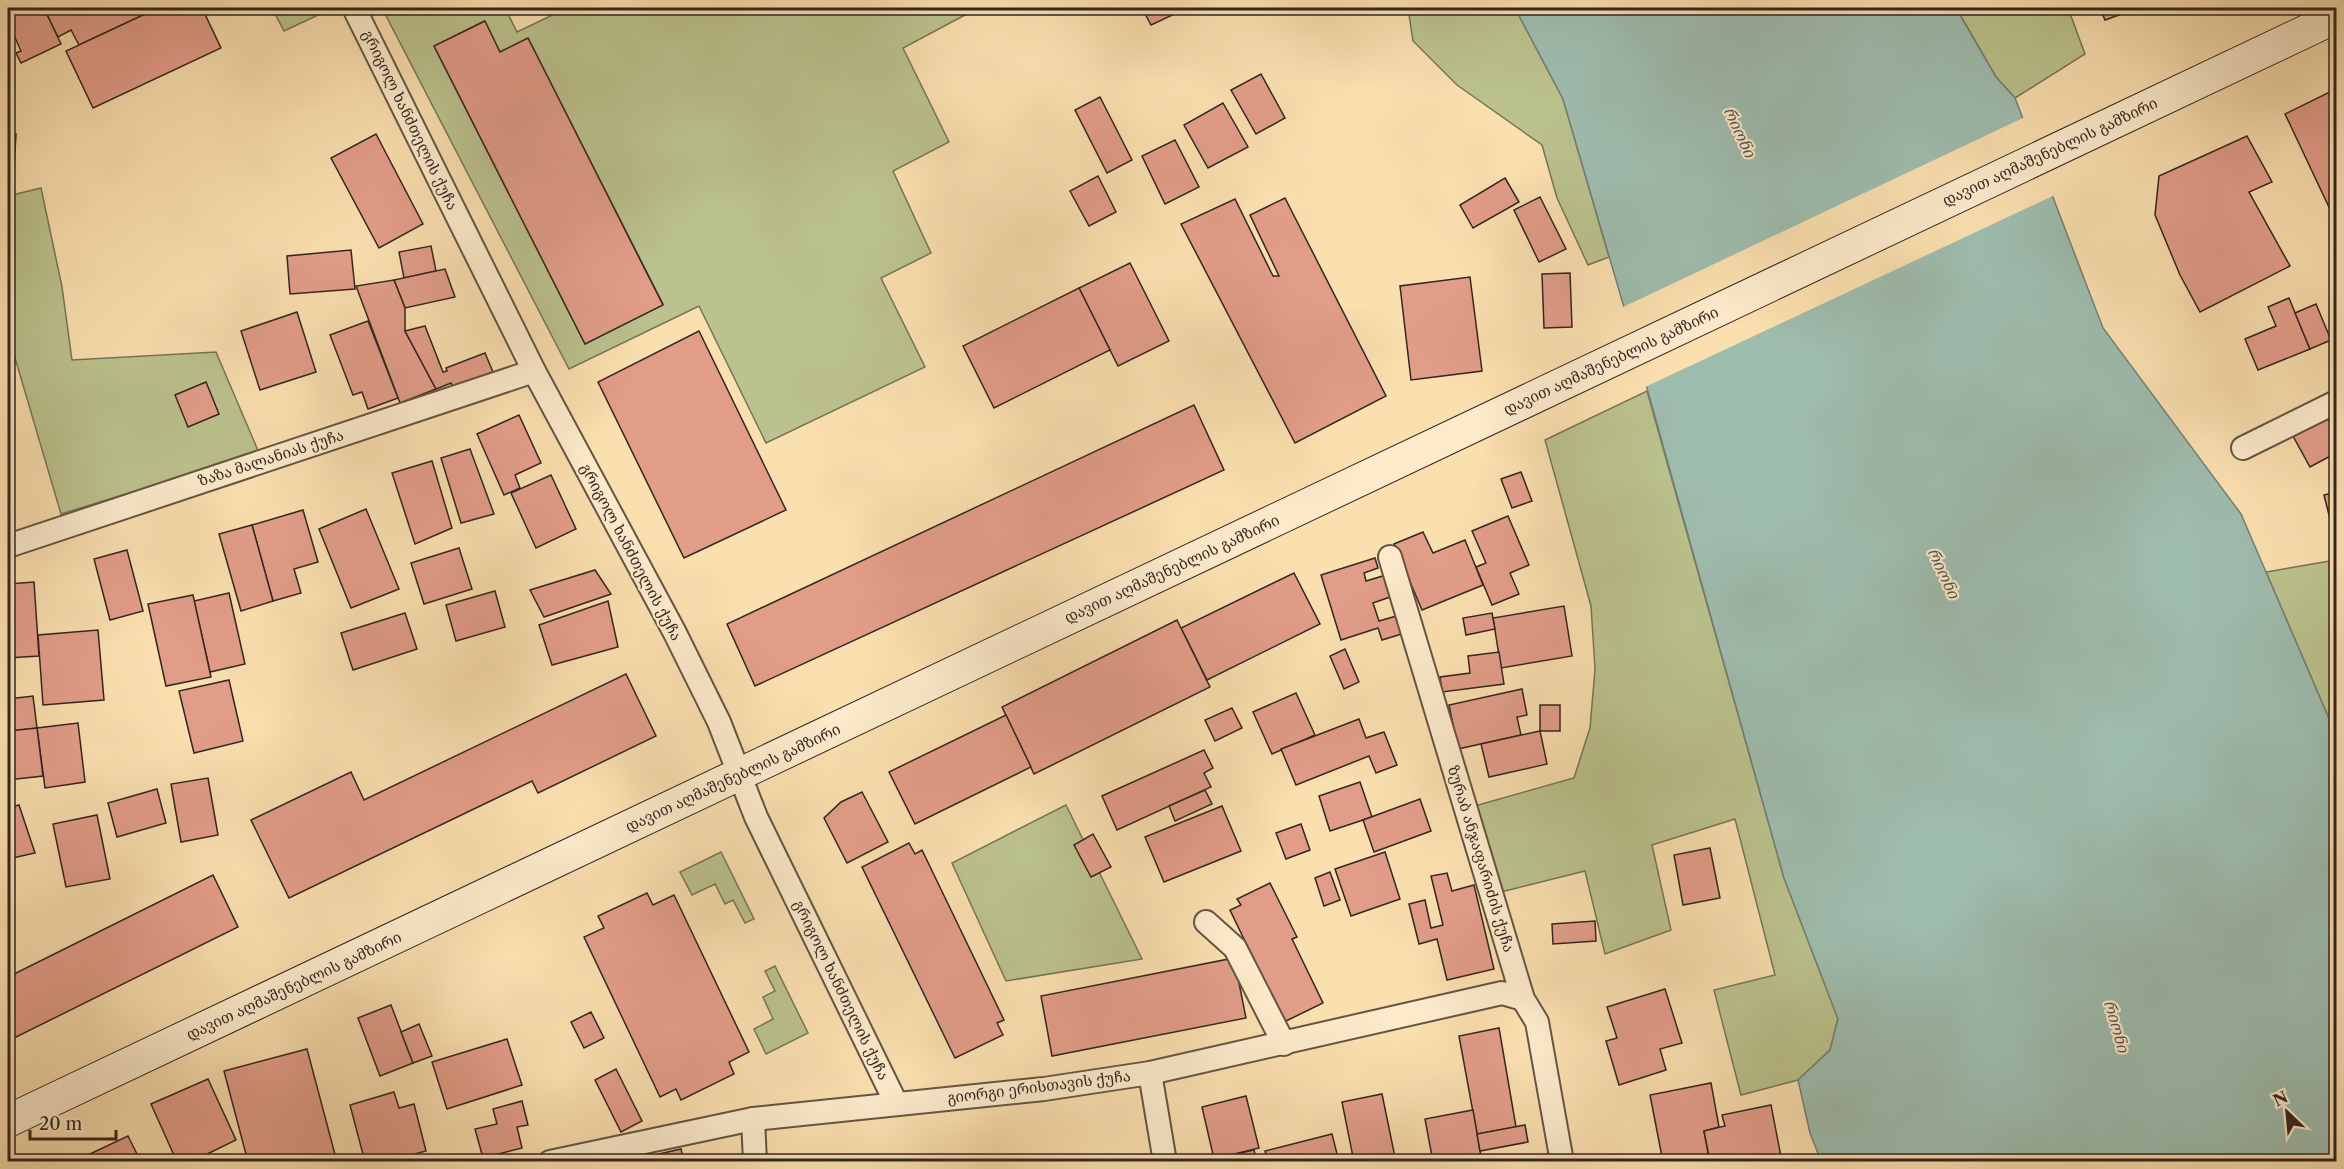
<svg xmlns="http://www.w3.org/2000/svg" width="2344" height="1169" font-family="'Libre Caslon Text','Noto Serif Georgian',serif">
  <rect width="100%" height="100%" fill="#fadfaf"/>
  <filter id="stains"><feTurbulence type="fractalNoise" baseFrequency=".00333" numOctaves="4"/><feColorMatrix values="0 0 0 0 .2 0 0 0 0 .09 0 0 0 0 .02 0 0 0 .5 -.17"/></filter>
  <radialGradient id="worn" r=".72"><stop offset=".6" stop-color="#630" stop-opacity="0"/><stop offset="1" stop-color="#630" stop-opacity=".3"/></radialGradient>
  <g fill="#bbc28d" stroke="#777456" stroke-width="1.5" fill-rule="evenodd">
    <polygon points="272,8 333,8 284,31"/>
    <path d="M 382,8 L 505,8 L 517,32 L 567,8 L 978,8 L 903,48 L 949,142 L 893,171 L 931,253 L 881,278 L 925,367 L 766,443 L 699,306 L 569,369 ZM 484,21 L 500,52 L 528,38 L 663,304 L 585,344 L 434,46 Z"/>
    <polygon points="1408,8 1515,8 1563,99 1609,257 1588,265 1557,198 1542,145 1457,85 1413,41"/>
    <polygon points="1956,8 2068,8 2085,54 2015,98 1996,77"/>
    <polygon points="41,188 62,287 72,360 216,352 259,453 61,514 8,334 8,196"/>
    <polygon points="1647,391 1784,878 1838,1019 1830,1050 1798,1080 1741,1095 1714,990 1775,975 1735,819 1652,845 1671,930 1605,954 1585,871 1489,895 1464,809 1574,778 1590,728 1595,669 1591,606 1545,440"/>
    <polygon points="2336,560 2336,735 2266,572"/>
    <polygon points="1066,805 1142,959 1006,981 952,863"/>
    <polygon points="721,852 754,919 745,923 733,900 725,904 715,884 692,895 680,872"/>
    <polygon points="775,966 808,1033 766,1054 754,1029 773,1019 763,997 775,991 765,971"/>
  </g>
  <polygon fill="#9ebcae" stroke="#738075" stroke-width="1.5" points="1515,8 1956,8 1996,77 2015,98 2103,328 2241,514 2336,735 2336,1161 1821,1161 1810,1133 1798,1080 1830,1050 1838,1019 1784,878 1633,338 1563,99"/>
  <polygon fill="#fadfaf" points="2025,117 2055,195 1643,388 1621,308"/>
  <g fill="#e29d89" stroke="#332520" stroke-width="1.5">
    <polygon points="8,8 44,8 61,44 21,63 16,53 21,51 8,22"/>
    <polygon points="44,8 158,8 79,45 71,30 58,37"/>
    <polygon points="158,8 202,8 221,48 93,108 66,51"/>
    <polygon points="1142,8 1177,8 1179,12 1151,25"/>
    <polygon points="2100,8 2117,8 2119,15 2105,20"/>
    <polygon points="485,21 500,52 528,38 663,305 585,344 434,46"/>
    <polygon points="1261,74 1285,118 1256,134 1231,90"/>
    <polygon points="2336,89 2336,222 2285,114"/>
    <polygon points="1100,97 1132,160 1107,173 1075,110"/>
    <polygon points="1223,103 1248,147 1208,168 1184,125"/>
    <polygon points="16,134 13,186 8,188 8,137"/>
    <polygon points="376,134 423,224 379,248 331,158"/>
    <polygon points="2247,136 2272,182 2249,192 2290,266 2200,312 2180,275 2155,215 2159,176"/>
    <polygon points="1175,140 1199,187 1165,204 1142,156"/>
    <polygon points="1098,176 1116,212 1089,226 1070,191"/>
    <polygon points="1505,178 1519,202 1473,228 1460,205"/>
    <polygon points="1540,197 1566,249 1539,262 1514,210"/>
    <polygon points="1285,198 1386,396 1295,443 1181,224 1235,199 1273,276 1279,276 1250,215"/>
    <polygon points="431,246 436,271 404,278 399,252"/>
    <polygon points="351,250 355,289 290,294 287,256"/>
    <polygon points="1130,263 1169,341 1118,366 1079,288"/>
    <polygon points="445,269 455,297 405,308 394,280"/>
    <polygon points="1570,273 1572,327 1544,328 1542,274"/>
    <polygon points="1470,277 1482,371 1411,380 1400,286"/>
    <polygon points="394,280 405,308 405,331 436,389 400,403 356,286"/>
    <polygon points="1079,288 1110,350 994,408 963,346"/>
    <polygon points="2289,298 2310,349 2258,370 2245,339 2276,326 2268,307"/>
    <polygon points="2316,304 2331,340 2310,349 2295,313"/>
    <polygon points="297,312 316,372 260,390 241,331"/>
    <polygon points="368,321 398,398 368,409 362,392 353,395 330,335"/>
    <polygon points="425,326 443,372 447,371 446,368 485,353 493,372 453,388 451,383 436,389 405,331"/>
    <polygon points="699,331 786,510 684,558 598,382"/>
    <polygon points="206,382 219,414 188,427 175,395"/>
    <polygon points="1194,405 1224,470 755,686 727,624"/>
    <polygon points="2336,413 2336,453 2310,467 2293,436"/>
    <polygon points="519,415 541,463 515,475 520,488 504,495 477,434"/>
    <polygon points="470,449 494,514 461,523 441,458"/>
    <polygon points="432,461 452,528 415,544 392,473"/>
    <polygon points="1521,472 1532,501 1512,508 1501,479"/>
    <polygon points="551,475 576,529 536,548 511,493"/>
    <polygon points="2336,492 2336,522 2331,523 2324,495"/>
    <polygon points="366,509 399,589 351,608 319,529"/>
    <polygon points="303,510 318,562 294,569 301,593 273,601 252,525"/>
    <polygon points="1508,516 1529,565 1510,573 1519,594 1492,605 1476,567 1486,563 1472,531"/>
    <polygon points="252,525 273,601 241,611 219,534"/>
    <polygon points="1423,532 1433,553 1465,540 1483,585 1422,610 1394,544"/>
    <polygon points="459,548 472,589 424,604 411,563"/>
    <polygon points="127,550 143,611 110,620 94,559"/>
    <polygon points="1375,558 1378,568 1364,573 1366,581 1386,575 1393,596 1373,603 1379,621 1400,615 1405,633 1382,640 1378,628 1341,640 1321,575"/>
    <polygon points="595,570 611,594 544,617 530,590"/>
    <polygon points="1294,573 1320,624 1207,680 1181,628"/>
    <polygon points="34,582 39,656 8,658 8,584"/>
    <polygon points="495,591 505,627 456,641 446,605"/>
    <polygon points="229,593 245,664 210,672 194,601"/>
    <polygon points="193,595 211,677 166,686 148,604"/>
    <polygon points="608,601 618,647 552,665 539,625"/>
    <polygon points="1564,606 1572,656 1501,668 1493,618"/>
    <polygon points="405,613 417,649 353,670 341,633"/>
    <polygon points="1492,613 1495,629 1466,635 1463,618"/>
    <polygon points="1177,620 1210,687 1034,774 1002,707"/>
    <polygon points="98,630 104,700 43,705 38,635"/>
    <polygon points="1345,649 1359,682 1344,689 1330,656"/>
    <polygon points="1499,652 1504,684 1442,692 1440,677 1470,673 1468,656"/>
    <polygon points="626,674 656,736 538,793 532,781 289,898 251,820 351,772 364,800"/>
    <polygon points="229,680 243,741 194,753 179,691"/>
    <polygon points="1522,689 1527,715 1517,717 1521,735 1458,749 1449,705"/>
    <polygon points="1296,693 1315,735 1272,754 1253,712"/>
    <polygon points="33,696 37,728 12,731 8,699"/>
    <rect x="1540" y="705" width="20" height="26"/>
    <polygon points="1232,708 1242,728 1215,741 1205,720"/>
    <polygon points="1006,715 1031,767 915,824 889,772"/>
    <polygon points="1359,719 1366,738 1384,732 1397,765 1376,773 1369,756 1296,785 1281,749"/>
    <polygon points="78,723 85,782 45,788 37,728"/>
    <polygon points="37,728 43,776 8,780 8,731"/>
    <polygon points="1540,731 1547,764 1489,777 1481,744"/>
    <polygon points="1204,750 1213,768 1204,773 1211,787 1117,830 1102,796"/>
    <polygon points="208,778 218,835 181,842 171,784"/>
    <polygon points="1360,782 1372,817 1330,831 1319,796"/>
    <polygon points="157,789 166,823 117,837 108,803"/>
    <polygon points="1205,790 1212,804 1175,821 1169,806"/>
    <polygon points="862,792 888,842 847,863 824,818 841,802"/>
    <polygon points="1420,799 1431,831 1374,852 1363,820"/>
    <polygon points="19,805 35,853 8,859 8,808"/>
    <polygon points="1222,806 1241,851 1164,882 1145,837"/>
    <polygon points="97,815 110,879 66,887 53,824"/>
    <polygon points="1301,824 1310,850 1286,859 1276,833"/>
    <polygon points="1093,834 1111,867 1091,877 1074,845"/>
    <polygon points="909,843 915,854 922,850 1004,1020 997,1023 1003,1035 955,1058 862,867"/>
    <polygon points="1710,848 1720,898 1683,905 1674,855"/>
    <polygon points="1385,852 1400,899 1351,916 1335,869"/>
    <polygon points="1330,872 1340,900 1324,906 1315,878"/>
    <polygon points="1447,873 1452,891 1474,885 1494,969 1447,980 1437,939 1419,944 1409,904 1425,900 1431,928 1443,925 1431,876"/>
    <polygon points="213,875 238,927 8,1041 8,977"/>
    <polygon points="1270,883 1297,937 1292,939 1323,1003 1284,1022 1230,910 1241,905 1237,899"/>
    <polygon points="647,893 653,905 674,895 749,1052 729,1062 734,1074 681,1100 676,1089 660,1097 584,937 604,928 598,916"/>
    <polygon points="1595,921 1596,941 1553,944 1552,924"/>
    <polygon points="1234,958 1246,1018 1052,1056 1041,996"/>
    <polygon points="1665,989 1682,1043 1660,1049 1666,1070 1619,1085 1606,1041 1617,1038 1607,1007"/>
    <polygon points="391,1005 413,1063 380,1076 358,1018"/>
    <polygon points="591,1012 604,1038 584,1048 571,1022"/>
    <polygon points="419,1024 432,1056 413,1063 401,1032"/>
    <polygon points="1499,1028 1516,1127 1477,1134 1459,1036"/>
    <polygon points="507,1039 522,1085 447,1109 432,1062"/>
    <polygon points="307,1049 337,1162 248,1162 224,1071"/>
    <polygon points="616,1069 642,1121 621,1132 595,1080"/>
    <polygon points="208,1079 236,1140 191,1162 177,1162 151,1104"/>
    <polygon points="1711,1083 1719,1127 1704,1131 1710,1162 1663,1162 1650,1095"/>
    <polygon points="394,1092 399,1108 414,1104 426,1151 411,1155 413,1162 365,1162 350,1105"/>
    <polygon points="1382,1094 1396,1162 1354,1162 1342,1102"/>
    <polygon points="1246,1096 1259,1148 1214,1159 1202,1107"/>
    <polygon points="522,1101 528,1125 517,1127 522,1148 483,1158 475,1129 497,1124 493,1109"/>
    <polygon points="1771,1105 1782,1162 1710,1162 1704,1131 1725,1126 1722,1115"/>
    <polygon points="1473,1110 1482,1162 1433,1162 1425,1119"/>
    <polygon points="1525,1125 1528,1142 1480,1151 1477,1134"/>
    <polygon points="1332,1134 1339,1162 1268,1162 1265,1151"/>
    <polygon points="128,1136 141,1162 73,1162"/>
    <polygon points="681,1149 684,1162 624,1162"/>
    <polygon points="1254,1150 1257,1162 1209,1162 1209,1160"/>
  </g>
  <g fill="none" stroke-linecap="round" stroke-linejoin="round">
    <defs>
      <g id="street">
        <polyline points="354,8 534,371 675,633 719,722 756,817 896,1103"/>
        <polyline points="2243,448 2336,402"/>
        <polyline points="8,546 534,371"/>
        <polyline points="1390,557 1523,999 1537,1022 1562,1162"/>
        <polyline points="1206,922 1235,948 1284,1044"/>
        <polyline points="1150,1073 1165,1162"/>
        <polyline points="753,1119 755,1162"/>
        <polyline points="550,1162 753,1119 1044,1089 1150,1073 1502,993 1523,999"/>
      </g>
      <polyline id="secondary" points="8,1121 2336,17"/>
    </defs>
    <use href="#street" stroke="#655444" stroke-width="26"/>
    <use href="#secondary" stroke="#332520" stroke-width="34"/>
    <use href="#street" stroke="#fceacb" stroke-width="22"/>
    <use href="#secondary" stroke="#fceacb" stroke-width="32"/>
  </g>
  <g text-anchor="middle" stroke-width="4.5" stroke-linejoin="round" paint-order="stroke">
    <g font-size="15" fill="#332520" stroke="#fceacb">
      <text transform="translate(410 120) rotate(64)" y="5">გრიგოლ ხანძთელის ქუჩა</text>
      <text transform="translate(2050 152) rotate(-25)" y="5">დავით აღმაშენებლის გამზირი</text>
      <text transform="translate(1611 361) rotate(-25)" y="5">დავით აღმაშენებლის გამზირი</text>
      <text transform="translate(271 458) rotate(-18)" y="5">ზაზა მალანიას ქუჩა</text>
      <text transform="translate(631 552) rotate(62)" y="5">გრიგოლ ხანძთელის ქუჩა</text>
      <text transform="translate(1172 569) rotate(-25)" y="5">დავით აღმაშენებლის გამზირი</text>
      <text transform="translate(733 778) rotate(-25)" y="5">დავით აღმაშენებლის გამზირი</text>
      <text transform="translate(1481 859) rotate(73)" y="5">ზურაბ ანჯაფარიძის ქუჩა</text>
      <text transform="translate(294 986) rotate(-25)" y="5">დავით აღმაშენებლის გამზირი</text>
      <text transform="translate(841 990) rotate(64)" y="5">გრიგოლ ხანძთელის ქუჩა</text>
      <text transform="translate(1039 1087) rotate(-7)" y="5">გიორგი ერისთავის ქუჩა</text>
    </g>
    <g font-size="16" font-style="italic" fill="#53524b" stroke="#fceacb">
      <text transform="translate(1740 132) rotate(65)" y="6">რიონი</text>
      <text transform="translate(1944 573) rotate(65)" y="6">რიონი</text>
      <text transform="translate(2117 1026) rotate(74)" y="6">რიონი</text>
    </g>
  </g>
  <rect width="2344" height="1169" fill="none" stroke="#fadfaf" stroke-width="30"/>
  <rect x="9" y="9" width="2326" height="1151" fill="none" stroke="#332520" stroke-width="3"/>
  <rect x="15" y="15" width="2314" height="1139" fill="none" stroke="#332520" stroke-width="1.5"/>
  <g transform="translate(2287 1112) rotate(334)" stroke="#fceacb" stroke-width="4.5" paint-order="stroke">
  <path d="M0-4.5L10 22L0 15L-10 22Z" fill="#332520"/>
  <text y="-9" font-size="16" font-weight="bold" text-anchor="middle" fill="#332520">N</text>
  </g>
  <path d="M30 1130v9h86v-9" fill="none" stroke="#332520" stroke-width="3"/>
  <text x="39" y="1130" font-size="18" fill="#332520" stroke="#fceacb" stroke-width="4.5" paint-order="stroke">20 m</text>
  <rect width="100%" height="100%" filter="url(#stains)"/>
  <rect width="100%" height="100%" fill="url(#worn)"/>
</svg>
